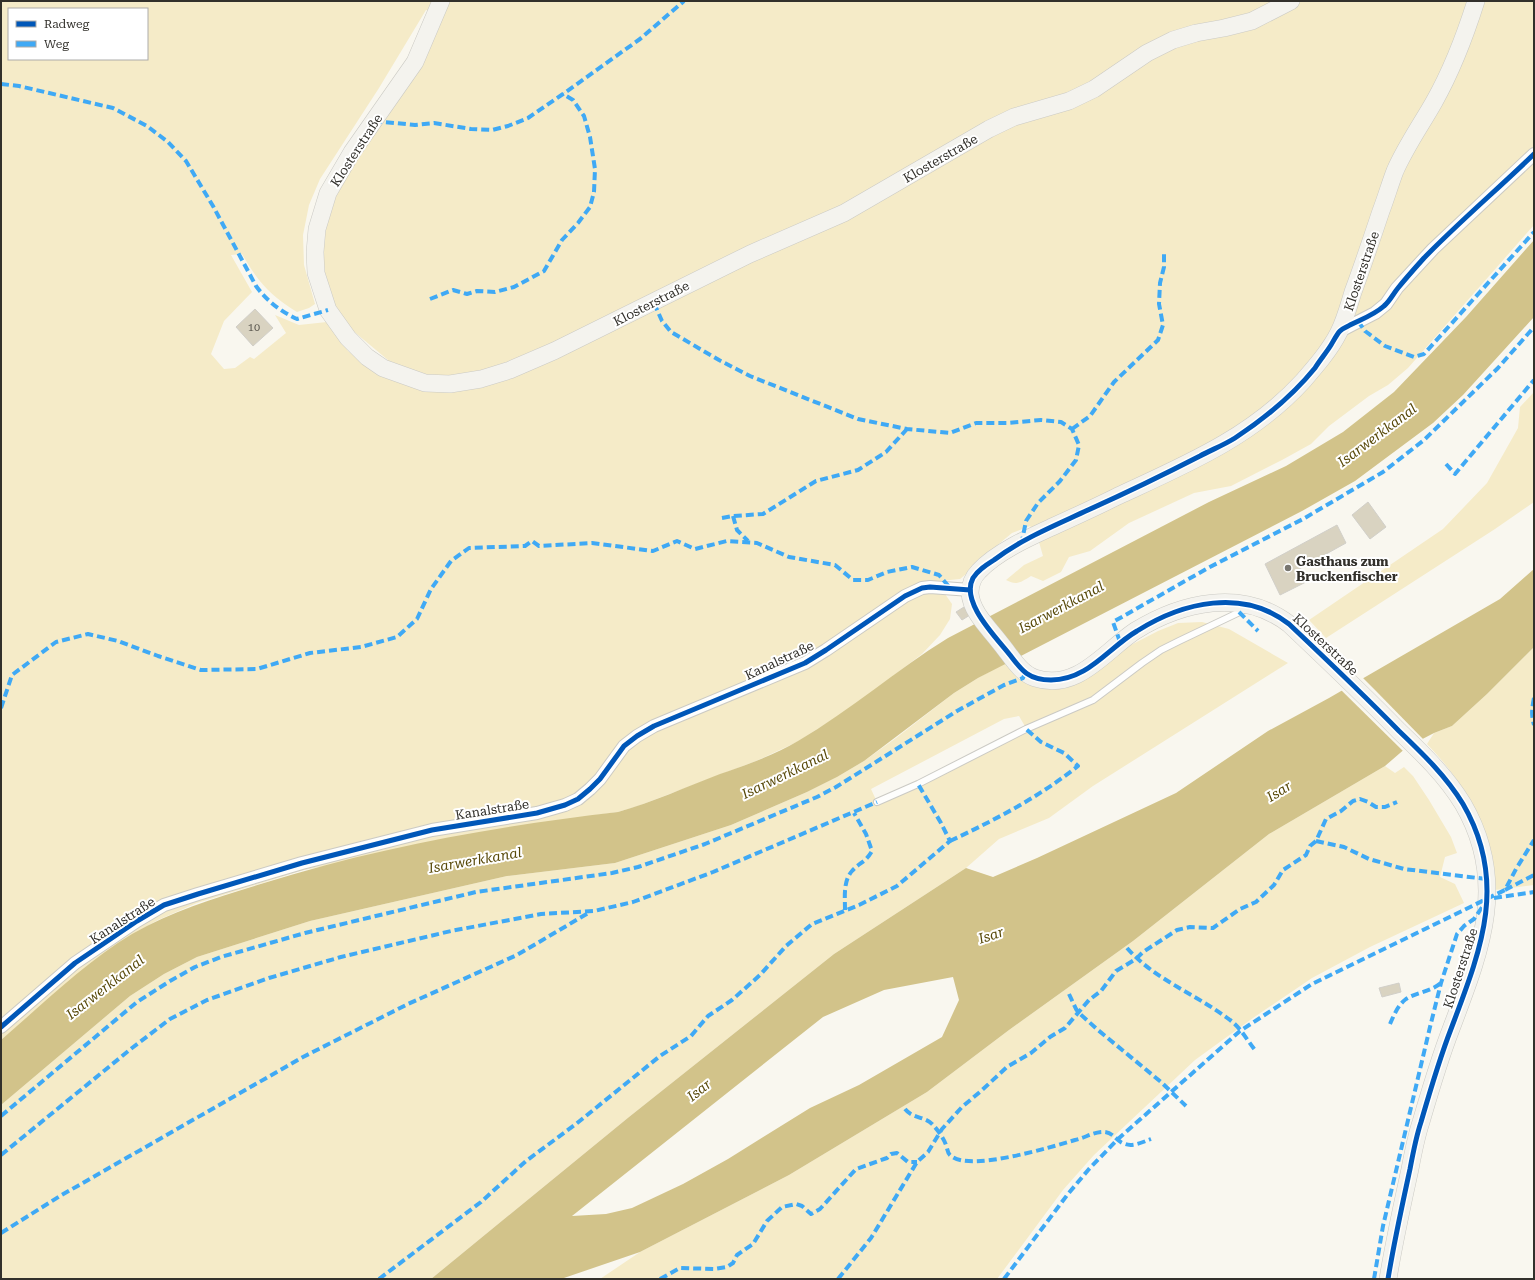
<svg xmlns="http://www.w3.org/2000/svg" width="1535" height="1280" font-family="'Roboto Serif',serif">
  <rect width="100%" height="100%" fill="#f9f7ef"/>
  <g fill="#f5ebc8" fill-rule="evenodd">
    <path d="M 1,1 L 1534,1 L 1534,225 L 1408,368 L 1388,385 L 1369,396 L 1329,426 L 1311,444 L 1282,460 L 1231,486 L 1194,493 L 1129,523 L 1090,551 L 1069,557 L 1061,572 L 1043,581 L 1031,576 C 1021,582 1017,586 1006,580 L 1024,565 L 1043,556 L 1039,542 L 1030,526 L 1012,533 L 994,548 L 976,566 L 960,579 L 940,581 L 936,592 L 945,594 L 952,604 L 950,619 L 940,635 L 922,654 L 852,707 L 797,742 L 756,761 L 638,806 L 618,812 L 596,815 L 304,870 L 197,903 L 158,920 L 131,935 L 88,966 L 1,1040 ZM 9,9 L 147,9 L 147,59 L 9,59 ZM 426,10 L 440,15 L 334,196 L 323,230 L 323,269 L 336,310 L 352,330 L 388,360 L 384,377 L 348,351 L 327,322 L 299,325 L 275,315 L 286,333 L 254,359 L 250,357 L 235,368 L 224,369 L 211,354 L 224,321 L 252,292 L 231,255 L 242,254 C 258,282 270,295 297,312 L 309,308 L 315,304 L 304,265 L 303,235 L 309,205 L 320,179 L 379,88 Z"/>
    <polygon points="1534,392 1534,502 1495,529 1326,638 1309,620 1443,529 1487,483 1518,428 1520,407"/>
    <path d="M 1202,622 L 1229,629 L 1288,663 L 1093,786 L 1049,818 L 999,839 L 966,868 L 834,954 L 629,1117 L 431,1279 L 1,1279 L 1,1105 L 130,996 L 164,974 L 197,957 L 310,921 L 507,876 L 615,863 L 731,825 L 807,792 L 837,777 L 864,761 L 896,738 L 954,693 L 978,678 L 1007,662 L 1033,686 L 1129,646 L 1158,631 L 1178,623 ZM 1019,716 L 1026,728 L 877,802 L 871,789 L 1004,719 Z"/>
    <path d="M 1534,647 L 1534,885 L 1495,890 C 1490,868 1487,844 1480,824 C 1468,792 1450,768 1427,744 L 1434,733 L 1452,726 L 1487,694 Z"/>
    <polygon points="1385,766 1395,773 1404,767 1413,776 1429,800 1451,837 1457,853 1445,857 1440,877 1455,884 1464,903 1370,947 1312,978 1253,1018 1195,1060 1094,1155 1063,1190 997,1279 600,1279 640,1252 789,1175 927,1092 1009,1030 1133,941 1269,834"/>
  </g>
  <g fill="#d2c38a" fill-rule="evenodd">
    <path d="M 1534,240 L 1534,317 L 1463,395 L 1433,423 L 1355,481 L 1302,511 L 978,678 L 954,693 L 864,761 L 837,777 L 807,792 L 731,825 L 615,863 L 507,876 L 310,921 L 197,957 L 164,974 L 130,996 L 1,1105 L 1,1040 C 43,1004 84,963 132,934 C 174,910 218,897 264,883 C 379,847 498,826 618,812 C 653,802 686,787 720,774 C 746,765 775,755 798,741 C 851,710 896,670 948,638 L 1209,502 L 1286,466 L 1343,432 L 1394,392 L 1466,317 Z"/>
    <path d="M 1534,569 L 1534,647 L 1487,694 L 1452,726 L 1434,733 L 1407,747 L 1385,766 L 1269,834 L 1133,941 L 1009,1030 L 927,1092 L 789,1175 L 640,1252 L 561,1279 L 431,1279 L 629,1117 L 834,954 L 966,868 L 993,877 L 1037,858 L 1176,793 L 1268,731 L 1329,698 L 1500,599 ZM 953,977 L 959,1000 L 942,1037 L 859,1085 L 810,1108 L 728,1159 L 683,1184 L 632,1208 L 606,1214 L 572,1216 L 823,1017 L 884,990 Z"/>
  </g>
  <polygon fill="#f9f7ef" points="1362,677 1376,691 1424,740 1404,752 1340,689"/>
  <g fill="#d9d3c1" stroke="#d1cfc9">
    <polygon points="255,309 273,328 253,346 236,327"/>
    <polygon points="1368,502 1386,527 1370,539 1352,515"/>
    <polygon points="1337,525 1346,543 1299,569 1306,582 1280,595 1265,564"/>
    <polygon points="964,607 970,615 962,620 956,612"/>
    <polygon points="1399,983 1401,992 1382,997 1379,988"/>
  </g>
  <g fill="none" stroke-linecap="round" stroke-linejoin="round">
    <defs>
      <polyline id="service" points="877,802 918,784 1026,729 1093,700 1142,663 1161,650 1179,641 1246,609"/>
      <g id="minor">
        <polyline points="1340,331 1375,313 1386,304 1397,288 1433,249 1534,154"/>
        <polyline points="1,1027 75,963 137,921 164,905 198,894 302,863 432,830 537,813 565,805 578,799 590,789 600,779 624,746 637,736 654,726 805,663 826,650 905,596 922,588 930,587 970,590"/>
      </g>
      <g id="secondary">
        <polyline points="441,1 415,62 352,152 328,193 317,229 315,252 316,273 328,310 348,338 367,357 383,368 425,383 450,384 481,379 510,370 554,351 750,254 844,213 989,129 1014,117 1069,101 1094,89 1147,53 1173,40 1196,33 1224,28 1252,21 1291,1"/>
        <path d="M 1388,1279 C 1394,1242 1402,1206 1410,1169 C 1413,1153 1416,1137 1421,1122 C 1430,1091 1439,1060 1451,1029 C 1480,952 1509,883 1463,804 C 1446,776 1422,753 1399,731 C 1363,694 1326,659 1289,624 C 1242,588 1182,602 1135,631 C 1105,651 1077,692 1035,678 C 1020,673 1011,656 1001,644 C 990,629 971,612 970,593 C 970,584 973,577 979,571 C 997,552 1028,538 1052,527 C 1074,517 1096,507 1118,496 C 1185,465 1252,437 1303,381 C 1316,366 1330,350 1339,332 C 1345,320 1349,305 1353,292 C 1363,265 1372,238 1381,211 C 1386,198 1390,184 1395,171 C 1406,146 1421,125 1434,102 C 1452,70 1465,36 1476,1"/>
      </g>
    </defs>
    <use href="#service" stroke="#cbcac4" stroke-width="8"/>
    <use href="#minor" stroke="#cbcac4" stroke-width="14"/>
    <use href="#secondary" stroke="#cbcac4" stroke-width="18"/>
    <use href="#service" stroke="#fefefd" stroke-width="6"/>
    <use href="#minor" stroke="#fefefd" stroke-width="12"/>
    <use href="#secondary" stroke="#f4f3ee" stroke-width="17"/>
    <g stroke="#3fa9f5" stroke-width="4" stroke-dasharray="8 4" stroke-linecap="butt">
      <path d="M 1,84 L 19,86 L 113,108 L 147,126 L 168,142 L 186,161 L 213,206 L 256,286 C 267,301 280,311 297,319 L 328,310"/>
      <polyline points="374,121 415,125 434,123 471,129 492,130 508,126 528,118 563,94 640,39 684,1"/>
      <polyline points="430,299 453,290 467,294 477,291 495,292 514,287 544,271 562,240 578,223 590,207 594,192 595,169 590,137 584,116 573,100 563,94"/>
      <polyline points="654,303 662,321 671,332 719,360 750,376 858,419 907,429 950,433 976,423 1007,423 1041,420 1061,422 1072,429 1079,445 1076,460 1060,481 1038,503 1026,521 1022,541"/>
      <polyline points="1358,321 1365,331 1385,346 1414,357 1424,354 1534,232"/>
      <polyline points="1072,429 1090,416 1114,382 1158,340 1163,325 1159,304 1160,283 1164,267 1164,251"/>
      <polyline points="1446,464 1455,474 1534,380"/>
      <polyline points="733,516 737,530 748,541"/>
      <polyline points="722,518 733,516 763,514 816,481 858,470 886,452 907,429"/>
      <polyline points="1239,612 1258,631"/>
      <polyline points="1120,642 1113,622 1208,568 1303,519 1383,472 1424,440 1498,368 1534,327"/>
      <path d="M 1534,698 C 1532,708 1531,715 1534,725"/>
      <polyline points="1,708 12,675 56,642 88,634 118,641 158,656 201,670 257,669 310,653 361,647 397,637 417,619 431,589 451,561 469,548 525,546 532,541 539,546 592,543 653,551 677,541 695,549 727,541 757,543 789,557 835,565 853,580 868,580 887,572 912,567 939,575 951,589"/>
      <path d="M 950,841 C 995,820 1039,797 1078,766 L 1064,753 L 1041,742 L 1026,729"/>
      <polyline points="1316,841 1344,847 1369,859 1404,869 1486,879"/>
      <polyline points="1505,890 1534,875"/>
      <polyline points="1494,898 1534,892"/>
      <path d="M 845,910 C 845,897 843,881 852,871 C 860,862 865,863 872,851 L 866,834 L 854,813"/>
      <path d="M 1127,948 C 1155,980 1196,994 1230,1020 C 1240,1027 1247,1040 1255,1050"/>
      <polyline points="1069,994 1076,1009 1079,1013 1098,1030 1161,1082 1186,1106"/>
      <path d="M 1390,1024 C 1394,1015 1398,1005 1406,999 C 1417,992 1430,992 1441,983"/>
      <path d="M 905,1109 C 913,1119 925,1116 933,1125 C 938,1130 944,1139 946,1145 C 948,1150 947,1153 951,1156 C 970,1172 1051,1147 1075,1140 C 1084,1138 1092,1133 1101,1132 C 1114,1131 1115,1141 1125,1144 C 1133,1147 1143,1142 1151,1139"/>
      <polyline points="1,1116 137,1002 170,981 195,967 221,957 305,933 476,892 612,873 638,867 705,844 817,797 836,787 957,711 1004,685 1023,678 1025,673"/>
      <polyline points="1,1155 132,1048 170,1019 207,1000 269,978 341,957 451,931 541,914 594,911 633,902 713,872 877,802"/>
      <polyline points="1,1233 60,1196 303,1057 408,1004 517,955 590,912"/>
      <polyline points="379,1279 481,1202 526,1161 576,1124 660,1056 691,1036 708,1016 732,1000 760,975 786,946 812,924 859,905 897,886 950,841 941,823 918,784"/>
      <polyline points="660,1279 680,1268 714,1269 727,1267 733,1263 737,1255 753,1244 767,1221 782,1207 796,1204 802,1206 811,1214 820,1209 856,1169 887,1158 891,1154 897,1153 908,1162 917,1162"/>
      <polyline points="838,1279 871,1238 917,1162 928,1152 942,1129 962,1107 981,1091 1007,1067 1031,1053 1050,1037 1065,1028 1089,1000 1101,991 1116,971 1136,959 1143,952 1177,930 1190,927 1213,928 1240,909 1256,902 1274,885 1283,870 1306,855 1310,846 1316,841 1326,819 1341,811 1353,801 1360,799 1368,802 1376,807 1385,807 1397,802"/>
      <polyline points="1004,1279 1068,1194 1089,1169 1118,1139 1240,1031 1312,984 1505,890 1516,869 1534,840"/>
      <polyline points="1374,1279 1383,1226 1430,1027 1441,983 1457,934 1464,926 1474,919 1485,903"/>
    </g>
    <defs>
      <g id="cycleway">
        <polyline points="1,1027 75,963 137,921 164,905 198,894 302,863 432,830 537,813 565,805 578,799 590,789 600,779 624,746 637,736 654,726 805,663 826,650 905,596 922,588 930,587 970,590"/>
        <path d="M 1388,1279 C 1394,1242 1402,1206 1410,1169 C 1413,1153 1416,1137 1421,1122 C 1430,1091 1439,1060 1451,1029 C 1480,952 1509,883 1463,804 C 1446,776 1422,753 1399,731 C 1363,694 1326,659 1289,624 C 1243,588 1183,602 1137,631 C 1108,648 1088,680 1051,680 C 1029,680 1022,671 1010,655 C 996,637 960,602 973,578 C 978,570 986,565 994,560 C 1023,538 1056,525 1088,510 C 1126,493 1163,475 1200,456 C 1211,450 1224,445 1235,438 C 1264,419 1293,395 1315,368 C 1320,360 1326,353 1331,345 C 1334,340 1337,334 1340,331 C 1343,328 1347,327 1350,325 C 1362,319 1374,315 1384,306 C 1390,301 1393,294 1398,288 C 1406,278 1415,268 1424,258 C 1459,222 1498,189 1534,154"/>
      </g>
    </defs>
    <use href="#cycleway" stroke="#fff" stroke-width="8"/>
    <use href="#cycleway" stroke="#0057b8" stroke-width="5"/>
  </g>
  <circle fill="#787670" stroke="#fff" stroke-width="1.5" cx="1288" cy="568" r="4"/>
  <g text-anchor="middle" stroke-width="4" stroke-linejoin="round" paint-order="stroke">
    <g font-size="11" fill="#5c5950">
      <text x="254" y="331">10</text>
    </g>
    <g font-size="13" fill="#32302b" stroke="#fff">
      <text transform="translate(356 150) rotate(-57)" y="5">Klosterstraße</text>
      <text transform="translate(940 158) rotate(-30)" y="5">Klosterstraße</text>
      <text transform="translate(1361 271) rotate(-71)" y="5">Klosterstraße</text>
      <text transform="translate(651 303) rotate(-27)" y="5">Klosterstraße</text>
      <text transform="translate(1326 644) rotate(43)" y="5">Klosterstraße</text>
      <text transform="translate(779 660) rotate(-25)" y="5">Kanalstraße</text>
      <text transform="translate(492 809) rotate(-9)" y="5">Kanalstraße</text>
      <text transform="translate(122 920) rotate(-33)" y="5">Kanalstraße</text>
      <text transform="translate(1460 968) rotate(-72)" y="5">Klosterstraße</text>
    </g>
    <g font-size="13" font-weight="bold" fill="#32302b" stroke="#fff" text-anchor="start">
      <text x="1296" y="566">Gasthaus zum<tspan x="1296" dy="15">Bruckenfischer</tspan></text>
    </g>
    <g font-size="14" font-style="italic" fill="#584909" stroke="#fff">
      <text transform="translate(1377 435) rotate(-37)" y="5">Isarwerkkanal</text>
      <text transform="translate(1061 607) rotate(-28)" y="5">Isarwerkkanal</text>
      <text transform="translate(785 774) rotate(-26)" y="5">Isarwerkkanal</text>
      <text transform="translate(1279 791) rotate(-32)" y="5">Isar</text>
      <text transform="translate(475 860) rotate(-10)" y="5">Isarwerkkanal</text>
      <text transform="translate(991 935) rotate(-18)" y="5">Isar</text>
      <text transform="translate(105 987) rotate(-38)" y="5">Isarwerkkanal</text>
      <text transform="translate(699 1090) rotate(-39)" y="5">Isar</text>
    </g>
  </g>
  <rect width="1535" height="1280" fill="none" stroke="#32302b" stroke-width="4"/>
  <rect x="8" y="8" width="140" height="52" fill="#ffffff" stroke="#adacaa"/>
  <rect x="16" y="21" width="20" height="6" fill="#0057b8" stroke="#adacaa"/>
  <text x="44" y="28" font-size="12" fill="#32302b">Radweg</text>
  <rect x="16" y="41" width="20" height="6" fill="#3fa9f5" stroke="#adacaa"/>
  <text x="44" y="48" font-size="12" fill="#32302b">Weg</text>
</svg>
